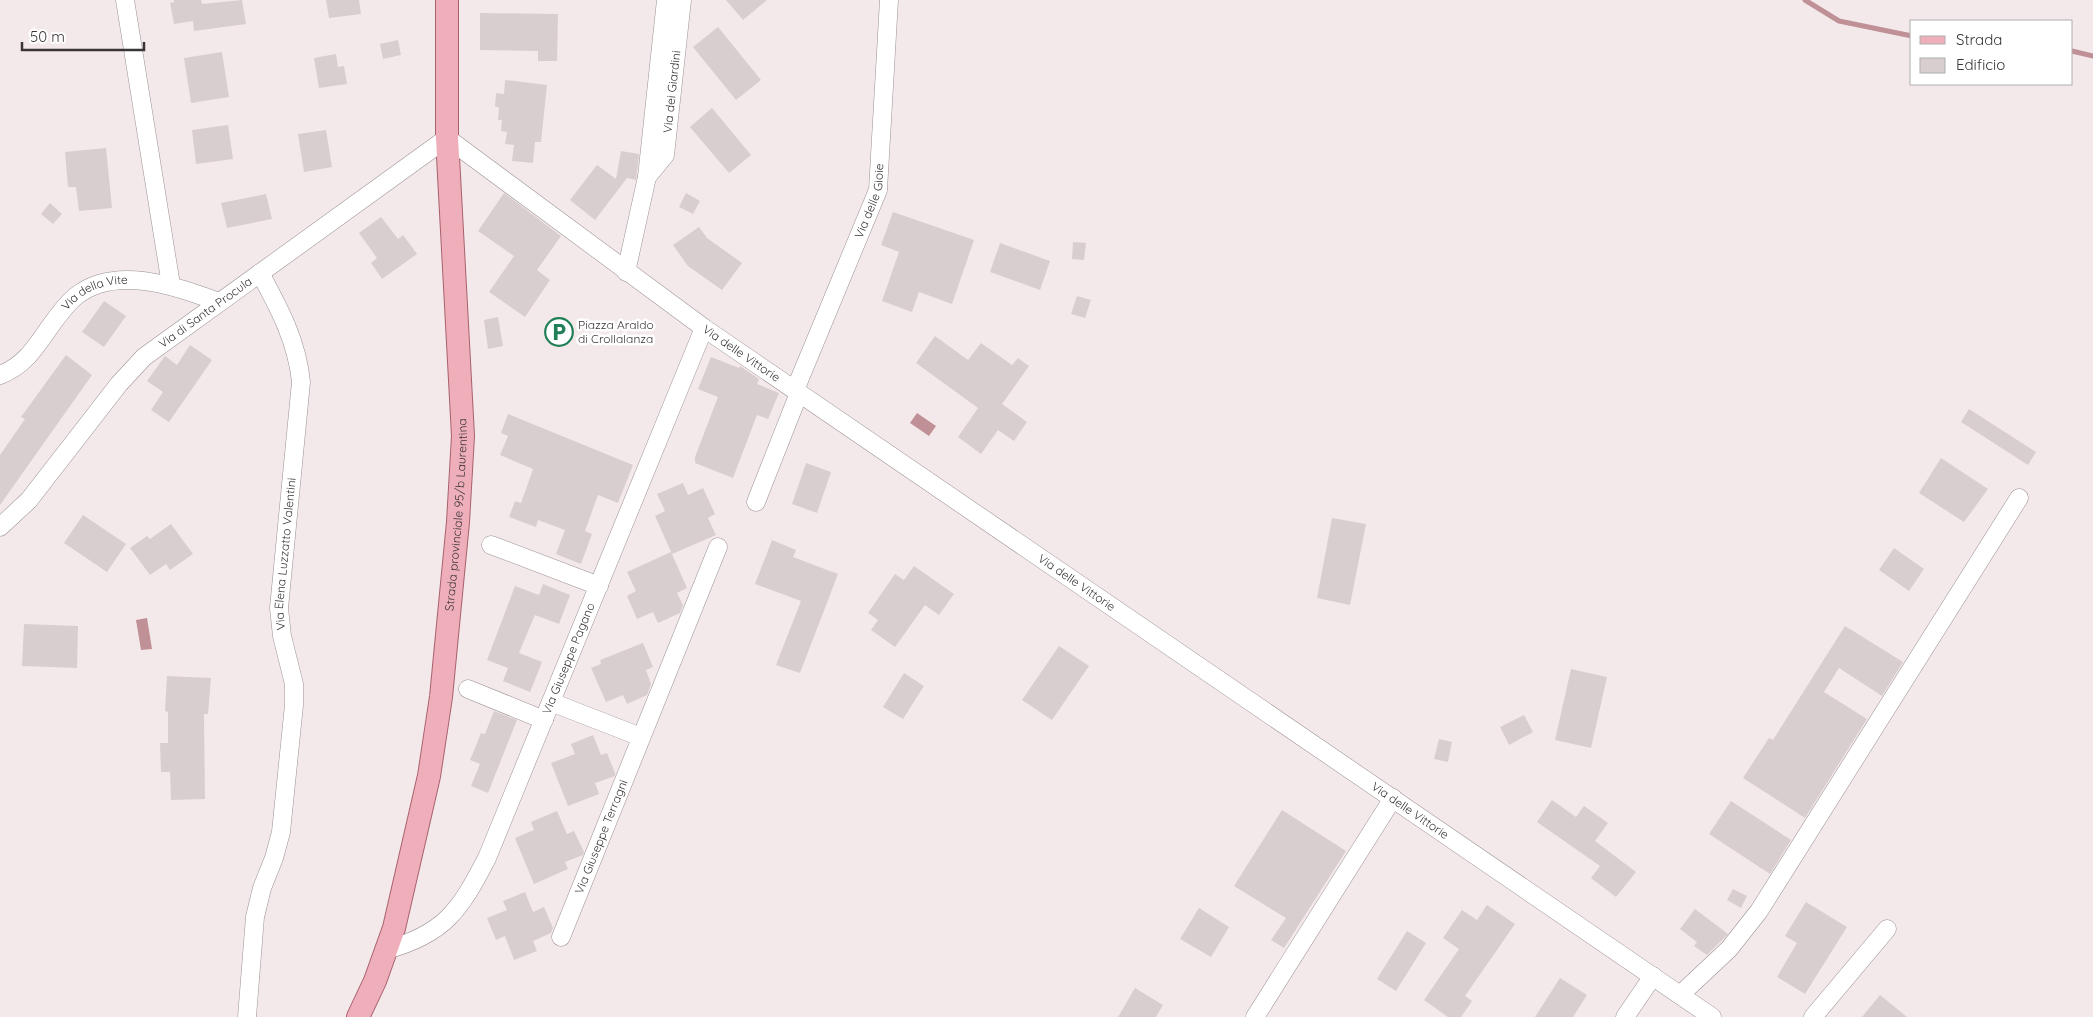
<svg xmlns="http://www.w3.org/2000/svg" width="2093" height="1017" font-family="Quicksand,sans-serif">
  <rect width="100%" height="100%" fill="#f4e9ea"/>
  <g fill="#bf9096">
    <polygon points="917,413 936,426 929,436 910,423"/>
    <polygon points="147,618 152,649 141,650 136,620"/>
  </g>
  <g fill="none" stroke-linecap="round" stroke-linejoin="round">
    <g stroke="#bf9096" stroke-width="5">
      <polyline points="1805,0 1839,21 1912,36"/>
      <polyline points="2072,51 2093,56"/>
    </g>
  </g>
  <g fill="#d9cecf">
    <polygon points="174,0 201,0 202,4 242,0 246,24 194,31 193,21 174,24 170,3 174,2"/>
    <polygon points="326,0 359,0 361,14 329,18"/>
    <polygon points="726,0 767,0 743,20"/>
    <polygon points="480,13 558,14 557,61 538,61 538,51 480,50"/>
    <polygon points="718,27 761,80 736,100 693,47"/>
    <polygon points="398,40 401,55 383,59 380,44"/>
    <polygon points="222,52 229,97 191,103 184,58"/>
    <polygon points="336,54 338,67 344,66 347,84 319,88 314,58"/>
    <polygon points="505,80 547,85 541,142 535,142 533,163 512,161 514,145 505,144 507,132 501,131 502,120 498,120 499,107 495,107 496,93 504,94"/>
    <polygon points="712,108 751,155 729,173 690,127"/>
    <polygon points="228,125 233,159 196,164 192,130"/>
    <polygon points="326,130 332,167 304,172 298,134"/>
    <polygon points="106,148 112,208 79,211 76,187 68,187 65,152"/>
    <polygon points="621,151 639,154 636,180 627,178 595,220 570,200 597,165 616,179"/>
    <polygon points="504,193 561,236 537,270 550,280 525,317 489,292 514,256 478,231"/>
    <polygon points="686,193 700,201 693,214 679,207"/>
    <polygon points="266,194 272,219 227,228 221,203"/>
    <polygon points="50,203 62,214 53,224 41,214"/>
    <polygon points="893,212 974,240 952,304 919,292 912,312 882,301 899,252 881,245"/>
    <polygon points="381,217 398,239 403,235 417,254 382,279 371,263 377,258 359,233"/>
    <polygon points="699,227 707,238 742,263 722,290 688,266 673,245"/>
    <polygon points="1073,242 1086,243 1084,260 1072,259"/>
    <polygon points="1000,243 1050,261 1040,290 990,272"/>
    <polygon points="1077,296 1091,300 1085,318 1071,314"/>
    <polygon points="104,301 126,316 104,347 82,332"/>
    <polygon points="498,317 503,346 488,349 484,320"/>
    <polygon points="935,336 968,360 981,343 1012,365 1018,358 1029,366 1002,404 1027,422 1014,441 998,430 981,454 958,437 978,408 916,363"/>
    <polygon points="190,345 212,360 169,422 151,410 163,392 147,381 165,356 177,365"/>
    <polygon points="66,355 92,375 0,505 0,455 25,419 21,417"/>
    <polygon points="711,357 739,368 740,366 759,379 757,384 779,393 768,419 757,415 733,478 695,463 695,457 718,397 698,389"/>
    <polygon points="1969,409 2036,452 2028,465 1961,422"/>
    <polygon points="508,414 633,465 618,503 598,495 585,531 592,534 581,564 556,554 565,530 538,520 536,527 509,517 515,501 521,503 533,469 500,455 508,436 501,433"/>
    <polygon points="1941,458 1988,489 1964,522 1919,493"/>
    <polygon points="806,463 831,472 817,513 792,504"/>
    <polygon points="683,483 688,495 703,488 715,514 708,518 716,535 672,554 655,516 665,511 657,494"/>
    <polygon points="83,515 126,544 107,572 64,543"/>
    <polygon points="1332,518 1366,524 1350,605 1317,598"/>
    <polygon points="171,524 193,554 170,570 166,564 150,575 130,548 147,536 150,539"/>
    <polygon points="772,540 796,550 793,557 838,574 800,673 776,665 801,601 755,584"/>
    <polygon points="1894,548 1924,569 1909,591 1879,570"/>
    <polygon points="671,552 687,588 677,593 683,605 680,613 658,623 653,612 637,619 627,596 636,591 627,572"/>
    <polygon points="914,566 954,594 939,615 925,605 895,647 871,630 878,620 868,613 895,574 904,580"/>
    <polygon points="543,584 570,595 559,624 535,615 529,629 519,653 542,662 530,692 503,681 508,668 487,660 515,586 539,595"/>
    <polygon points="24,624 78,626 77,668 22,666"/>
    <polygon points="1845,626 1903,662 1882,696 1839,668 1824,692 1867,719 1805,818 1743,778 1769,738 1773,740"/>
    <polygon points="643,643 653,667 646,670 651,684 647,695 627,704 623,695 606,702 591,668 601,664 600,660"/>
    <polygon points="1059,646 1089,666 1052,720 1022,700"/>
    <polygon points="1571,669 1607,677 1591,748 1555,740"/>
    <polygon points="904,673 924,686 903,719 883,707"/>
    <polygon points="167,676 211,678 208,714 204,714 205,799 171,800 170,772 161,772 160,743 168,743 168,712 165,711"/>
    <polygon points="494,711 517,720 488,793 471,786 480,764 470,760 481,733 485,734"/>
    <polygon points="1524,715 1533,732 1509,745 1500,727"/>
    <polygon points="593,735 601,755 607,753 615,773 615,776 595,783 599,794 568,806 551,763 575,754 571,744"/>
    <polygon points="1439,739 1452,742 1448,762 1434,759"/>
    <polygon points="1552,800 1576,817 1584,806 1608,823 1595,841 1636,872 1616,897 1591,878 1600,866 1537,822"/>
    <polygon points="1731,801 1791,840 1770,874 1709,834"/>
    <polygon points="1282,810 1346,851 1284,948 1271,940 1286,918 1234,886"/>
    <polygon points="557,811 567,834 574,831 584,852 583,855 565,862 568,869 534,884 515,838 534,830 531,822"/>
    <polygon points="1733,889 1747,896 1741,908 1727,900"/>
    <polygon points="525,892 533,912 544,907 553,928 551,933 533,941 537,951 514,960 505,936 496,940 487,918 507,910 503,901"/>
    <polygon points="1806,902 1847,927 1805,994 1777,977 1797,943 1785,936"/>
    <polygon points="1487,905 1515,924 1465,996 1472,1001 1461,1017 1448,1017 1424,1000 1459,949 1443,938 1462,910 1477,920"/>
    <polygon points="1199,908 1229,927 1211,957 1180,939"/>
    <polygon points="1695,909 1728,934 1707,955 1694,946 1697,942 1680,929"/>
    <polygon points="1407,931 1426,943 1396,991 1377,979"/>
    <polygon points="1560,978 1587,995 1573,1017 1535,1017"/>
    <polygon points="1135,988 1163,1005 1156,1017 1118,1017"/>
    <polygon points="1880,995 1907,1017 1862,1017"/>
  </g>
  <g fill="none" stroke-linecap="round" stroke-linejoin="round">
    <defs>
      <g id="minor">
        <polyline points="125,0 171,285"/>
        <path id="s1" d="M 647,177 L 665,155 L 682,0"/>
        <polyline points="626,272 647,177 666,0"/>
        <path id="s2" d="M 0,375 C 24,366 35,348 49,328 C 57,317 65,305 76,296 C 116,264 177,287 219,302"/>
        <path id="s3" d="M 795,390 L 878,190 L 889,0"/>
        <polyline points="756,502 799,393"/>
        <path id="s4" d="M 0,527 L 29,500 L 119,384 L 144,357 L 447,138 L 704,328 L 1712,1017"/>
        <polyline points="491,545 599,586"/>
        <polyline points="468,689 544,720"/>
        <polyline points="551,702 641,737"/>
        <path id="s5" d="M 561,937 L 718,547"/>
        <path id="s6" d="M 386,950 C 445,934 460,910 487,858 L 704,328"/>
        <polyline points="1680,995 1729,949 1759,911 2019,498"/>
        <path id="s7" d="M 247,1017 L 255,917 L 262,888 L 274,858 L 281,832 L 294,705 L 294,684 L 282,636 L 279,608 L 301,382 C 297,341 279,308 260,273"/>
        <polyline points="1255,1017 1393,798"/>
        <polyline points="1625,1017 1653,976"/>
        <polyline points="1813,1017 1887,929"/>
      </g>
      <g id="major">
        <path id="s8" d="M 358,1017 L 375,981 L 394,928 L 429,776 L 441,697 L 458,522 L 463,436 L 447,138 L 447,0"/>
      </g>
    </defs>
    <use href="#minor" stroke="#9b9192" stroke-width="19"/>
    <use href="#major" stroke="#a9616e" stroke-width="24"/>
    <use href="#minor" stroke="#fff" stroke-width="18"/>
    <use href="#major" stroke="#efafba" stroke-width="22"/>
  </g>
  <defs>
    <symbol id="parking-ring" viewBox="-11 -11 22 22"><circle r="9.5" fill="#fff" stroke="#217f57" stroke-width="1.5"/><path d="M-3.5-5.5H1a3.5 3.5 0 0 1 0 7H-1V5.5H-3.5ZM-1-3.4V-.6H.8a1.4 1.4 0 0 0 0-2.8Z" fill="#217f57"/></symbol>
  </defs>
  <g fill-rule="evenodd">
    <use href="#parking-ring" x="543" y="316" width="32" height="32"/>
  </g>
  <g text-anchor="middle" stroke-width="5" stroke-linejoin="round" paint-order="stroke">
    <g font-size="12" fill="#393435" stroke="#fff">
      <text dy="4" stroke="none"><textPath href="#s1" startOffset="92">Via dei Giardini</textPath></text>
      <text dy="4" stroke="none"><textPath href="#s3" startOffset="204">Via delle Gioie</textPath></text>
      <text dy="4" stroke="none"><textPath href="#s2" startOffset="130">Via della Vite</textPath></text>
      <text dy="4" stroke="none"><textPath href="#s4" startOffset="299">Via di Santa Procula</textPath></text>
      <text dy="4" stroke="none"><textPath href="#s4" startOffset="962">Via delle Vittorie</textPath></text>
      <text dy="4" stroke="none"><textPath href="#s8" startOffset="515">Strada provinciale 95/b Laurentina</textPath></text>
      <text dy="4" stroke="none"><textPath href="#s7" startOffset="470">Via Elena Luzzatto Valentini</textPath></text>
      <text dy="4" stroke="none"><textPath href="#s4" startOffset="1368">Via delle Vittorie</textPath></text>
      <text dy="4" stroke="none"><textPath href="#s6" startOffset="358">Via Giuseppe Pagano</textPath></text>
      <text dy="4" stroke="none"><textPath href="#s4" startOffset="1772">Via delle Vittorie</textPath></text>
      <text dy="4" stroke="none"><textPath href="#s5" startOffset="108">Via Giuseppe Terragni</textPath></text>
    </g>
    <g font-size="12" fill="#393435" stroke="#fff" text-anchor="start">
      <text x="578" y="329">Piazza Araldo<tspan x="578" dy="14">di Crollalanza</tspan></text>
    </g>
  </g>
  <rect x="1910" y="20" width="162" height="65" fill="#ffffff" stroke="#b0aeae"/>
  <rect x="1920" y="36" width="25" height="8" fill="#efafba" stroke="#b0aeae"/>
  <text x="1956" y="45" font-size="15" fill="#393435">Strada</text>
  <rect x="1920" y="58" width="25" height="15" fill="#d9cecf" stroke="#b0aeae"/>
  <text x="1956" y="70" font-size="15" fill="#393435">Edificio</text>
  <path d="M22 42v8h122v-8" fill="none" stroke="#393435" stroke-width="2.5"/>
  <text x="30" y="42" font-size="15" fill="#393435" stroke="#ffffff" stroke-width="4" paint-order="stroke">50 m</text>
</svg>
